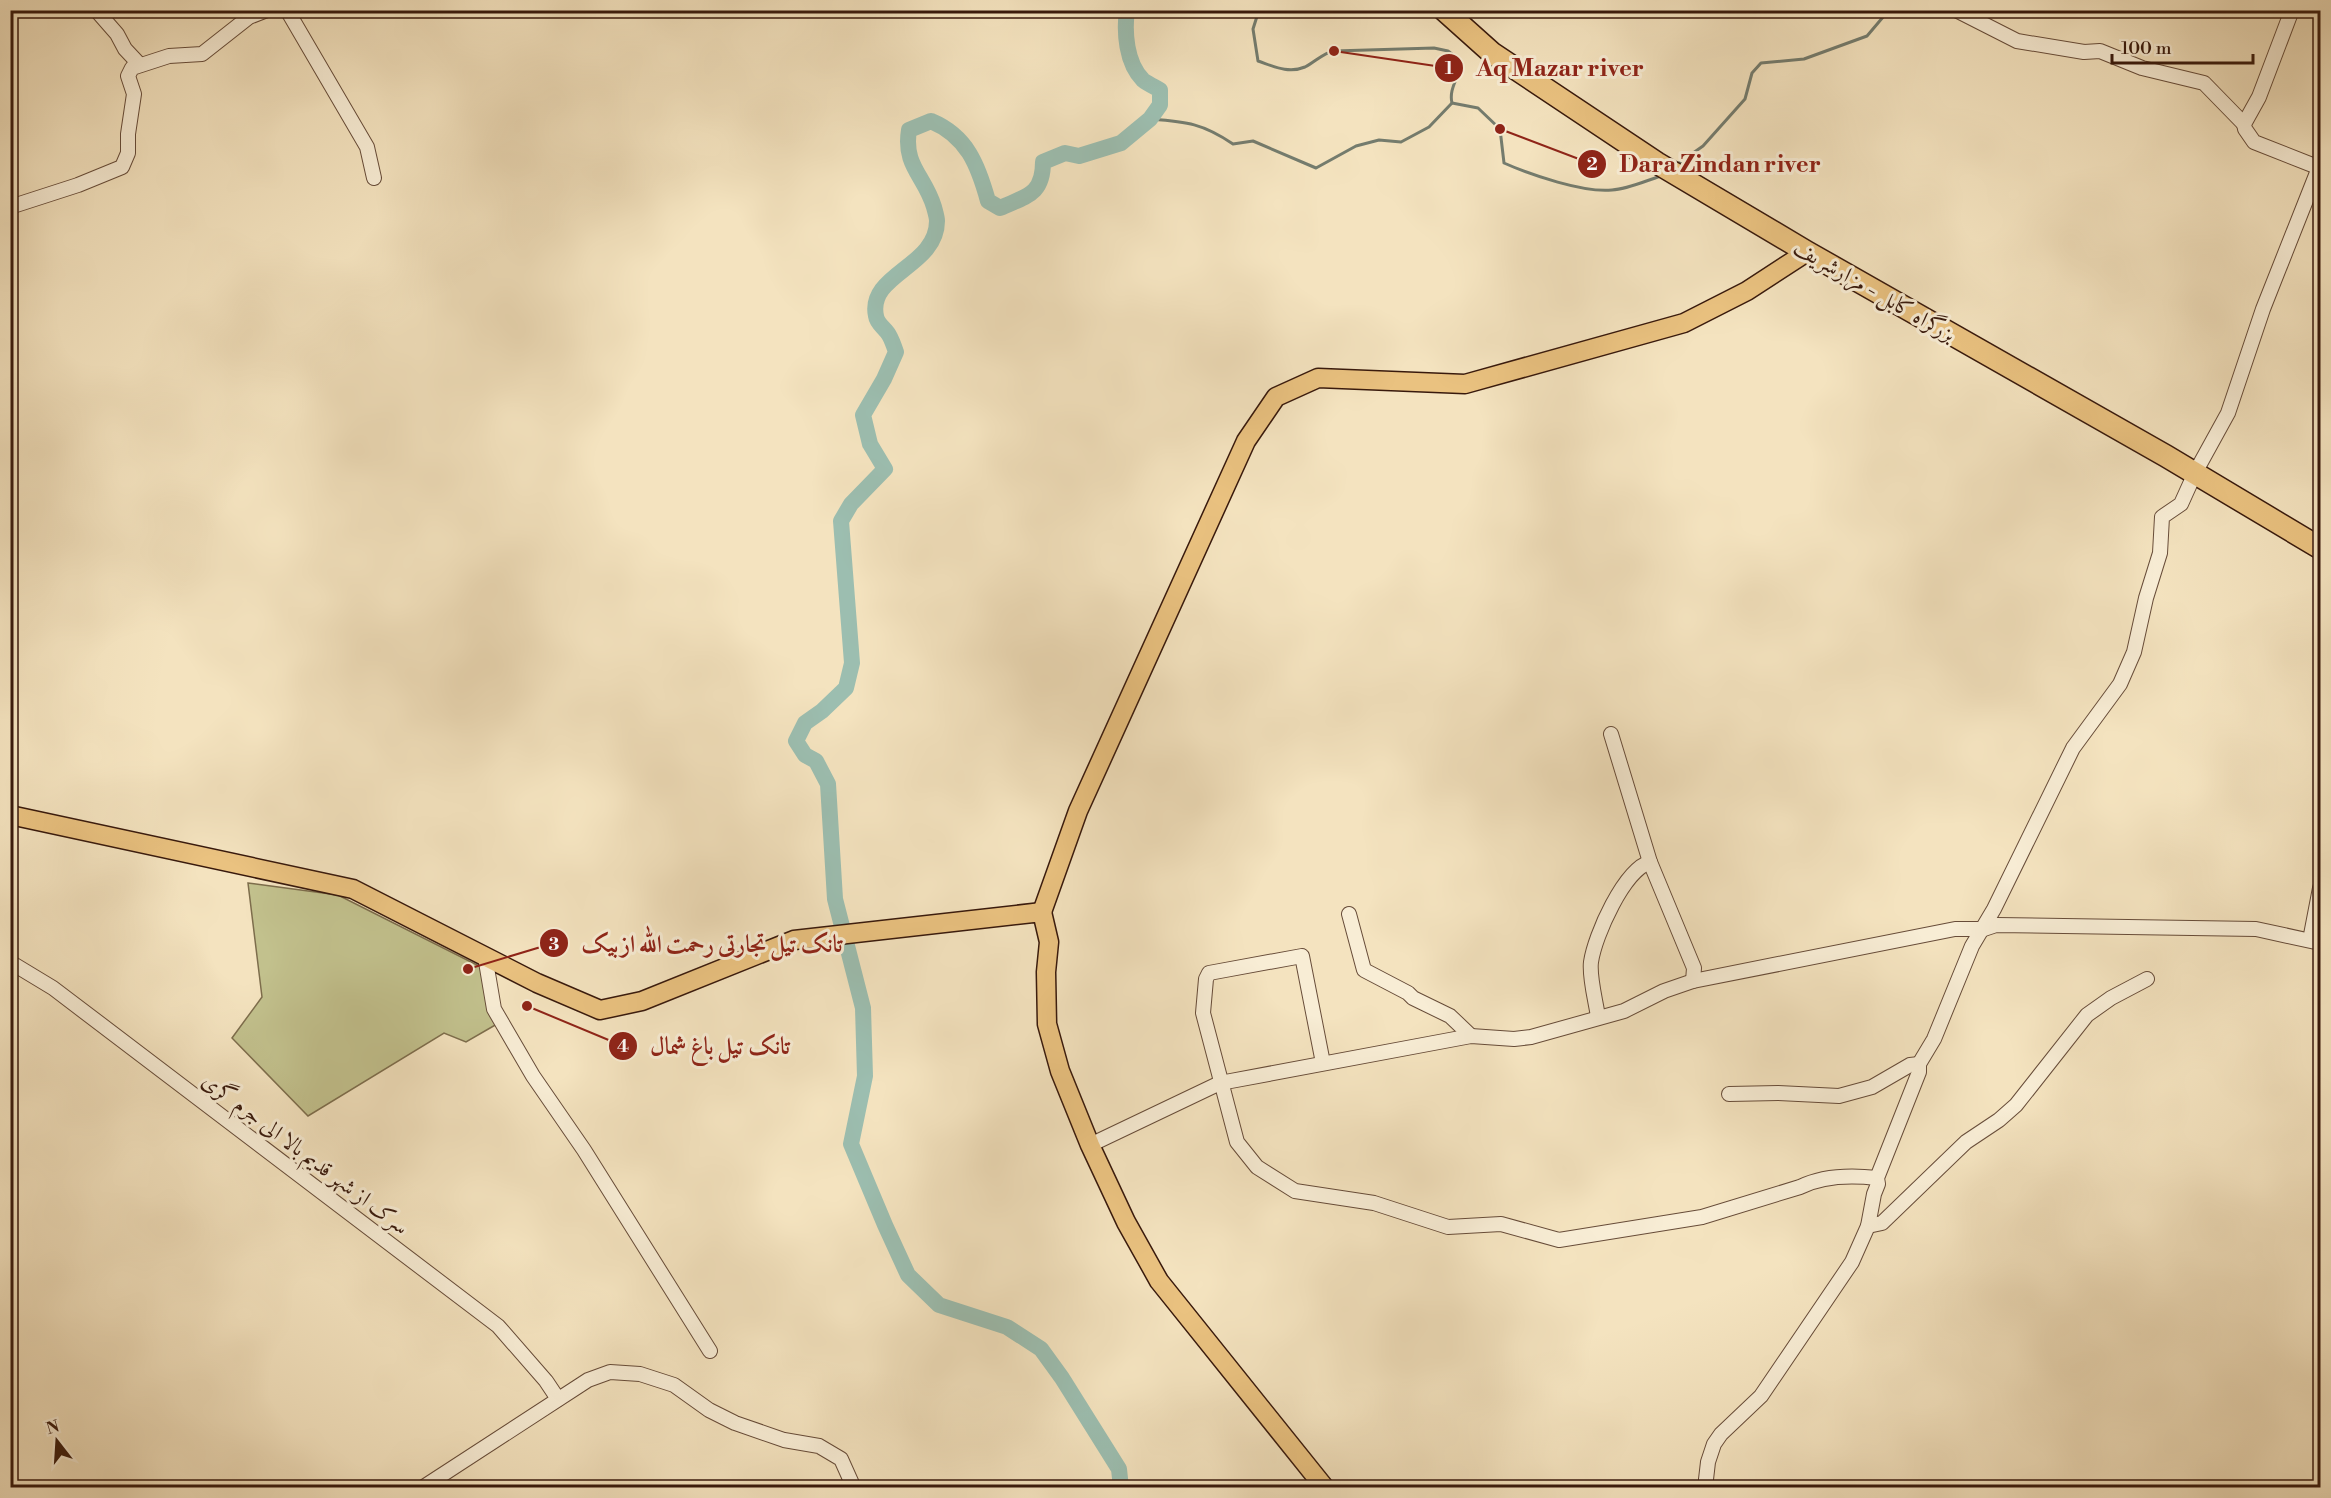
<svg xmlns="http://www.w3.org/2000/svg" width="2331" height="1498" font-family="'Libre Bodoni',Amiri,serif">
  <rect width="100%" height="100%" fill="#f4e3bf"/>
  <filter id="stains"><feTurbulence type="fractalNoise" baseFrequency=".00333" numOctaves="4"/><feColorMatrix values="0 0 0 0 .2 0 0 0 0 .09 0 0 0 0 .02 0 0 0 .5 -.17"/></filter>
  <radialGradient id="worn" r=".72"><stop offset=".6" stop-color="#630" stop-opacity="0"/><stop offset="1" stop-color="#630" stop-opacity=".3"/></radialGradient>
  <polygon fill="#c2c18d" stroke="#7d6d4c" stroke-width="1.5" points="248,883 338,895 489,971 497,1024 466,1042 444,1033 308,1116 232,1038 262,997"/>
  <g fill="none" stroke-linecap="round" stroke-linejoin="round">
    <g stroke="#747c6e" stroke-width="3">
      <path d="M 1259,10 L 1253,29 L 1258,61 C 1273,66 1288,74 1305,67 C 1315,62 1323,53 1334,51 L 1434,48 L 1448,51 L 1460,60 C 1462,75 1448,87 1452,103"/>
      <path d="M 1150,119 C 1187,122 1202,123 1233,144 L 1253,141 L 1316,168 L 1356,146 L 1379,140 L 1401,142 L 1429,127 L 1452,103 L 1478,108 L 1500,129 L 1504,163 C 1531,175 1584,193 1612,190 C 1628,189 1645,181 1661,176"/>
      <polyline points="1676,165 1703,146 1745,99 1752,73 1761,63 1804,59 1867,36 1889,10"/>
    </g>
    <path stroke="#9cbeb0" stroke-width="16" d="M 1121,1488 L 1119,1469 L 1062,1378 L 1041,1349 L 1007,1327 L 939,1305 L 908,1275 L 885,1225 L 851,1144 L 865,1076 L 863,1008 L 835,899 L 828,784 L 816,761 L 805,755 L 796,741 L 805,723 L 822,711 L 846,688 L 852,663 L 841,521 L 851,504 L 885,469 L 870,444 L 863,415 L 884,379 L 896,352 C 894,346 892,340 889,335 C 885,328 877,324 876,316 C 867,274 937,267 937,221 C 937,217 935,211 934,207 C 925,176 903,166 909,130 L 931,121 C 967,136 978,165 988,201 L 1000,208 C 1026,196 1043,195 1043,162 L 1065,153 L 1079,156 L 1121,143 L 1150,119 L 1160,105 L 1160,90 C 1155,87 1148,84 1143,80 C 1126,63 1124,32 1127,10"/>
    <defs>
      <g id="minor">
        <polyline points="96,10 117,34 125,49 140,65"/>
        <polyline points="287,10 367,147 374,178"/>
        <polyline points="1956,10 2017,41 2084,52 2100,51 2142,68 2204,83 2244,124"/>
        <polyline points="2292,10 2259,97 2244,124 2245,129 2254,142 2320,168"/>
        <polyline points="10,207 78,185 122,167 128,153 128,134 134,94 128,76 132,68 169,56 202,54 249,17 267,10"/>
        <polyline points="1611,734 1650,862 1694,968 1693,981"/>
        <polyline points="1349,914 1364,970 1408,993 1413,998 1450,1016 1471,1036"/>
        <polyline points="2310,940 2320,888"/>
        <polyline points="485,956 494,1009 533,1076 584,1150 710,1351"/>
        <polyline points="10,962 53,988 498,1326 546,1381 558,1399"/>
        <path d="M 1598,1017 C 1596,1002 1589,977 1591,962 C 1595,935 1624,870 1650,862"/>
        <path d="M 1323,1063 L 1302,956 L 1209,973 L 1206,979 L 1203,1013 L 1237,1142 L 1257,1167 L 1295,1191 L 1374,1203 L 1448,1227 L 1501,1224 L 1559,1240 L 1702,1217 L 1800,1187 C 1824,1175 1851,1175 1877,1178"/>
        <polyline points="1729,1094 1778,1093 1839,1096 1872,1087 1910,1065 1919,1064"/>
        <polyline points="1090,1145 1220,1083 1471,1036 1514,1039 1531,1037 1624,1011 1664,991 1693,981 1955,929 1984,929 1996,925 2256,929 2320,943"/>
        <polyline points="1868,1226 1882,1223 1966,1142 1999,1120 2016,1105 2087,1015 2111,998 2147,979"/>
        <polyline points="422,1488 588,1380 610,1372 640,1374 674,1385 709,1410 735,1423 784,1440 819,1446 841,1459 854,1488"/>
        <polyline points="1705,1488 1708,1462 1714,1444 1721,1434 1761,1396 1852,1262 1868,1226 1874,1194 1878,1184 1877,1178 1919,1072 1919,1064 1934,1039 1972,946 1994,909 2073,748 2120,684 2134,652 2146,598 2160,553 2162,517 2181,504 2195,473 2228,413 2263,309 2320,165"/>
      </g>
      <g id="major">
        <polyline points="10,815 353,889 537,983 600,1010 642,1001 794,940 1042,912 1049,942 1046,972 1047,1024 1060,1071 1090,1145 1126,1222 1159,1281 1325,1488"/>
        <polyline points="1042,912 1078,811 1246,441 1276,397 1318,378 1465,384 1684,323 1747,291 1807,252"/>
      </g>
      <polyline id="highway" points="1444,10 1492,53 1657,163 1807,252 2166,456 2320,548"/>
    </defs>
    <use href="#minor" stroke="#674c39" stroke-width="16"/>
    <use href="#major" stroke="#38190c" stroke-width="21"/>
    <use href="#highway" stroke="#38190c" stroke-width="24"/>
    <use href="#minor" stroke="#f8edd5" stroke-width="14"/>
    <use href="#major" stroke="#eac280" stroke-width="18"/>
    <use href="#highway" stroke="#eac280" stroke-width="21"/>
  </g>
  <g text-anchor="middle" stroke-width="6" stroke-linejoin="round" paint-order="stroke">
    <g font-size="22" fill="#38190c" stroke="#f8edd5">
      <text transform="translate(1875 290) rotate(30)" y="8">بزرگراه کابل - مزارشریف</text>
      <text transform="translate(306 1153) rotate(37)" y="8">سرک از شهر قدیم بالا الی جرم گری</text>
    </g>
  </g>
  <path fill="none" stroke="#8f2418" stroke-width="2" d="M1334 51L1449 68M1500 129L1592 164M468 969L554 943M527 1006L623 1046"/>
  <g fill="#8f2418" stroke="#f8edd5" stroke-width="2">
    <circle cx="1334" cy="51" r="6"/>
    <circle cx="1500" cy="129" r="6"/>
    <circle cx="468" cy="969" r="6"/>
    <circle cx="527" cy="1006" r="6"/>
    <circle cx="1449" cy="68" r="15"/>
    <circle cx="1592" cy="164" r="15"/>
    <circle cx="554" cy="943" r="15"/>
    <circle cx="623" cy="1046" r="15"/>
  </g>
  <g font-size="18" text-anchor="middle" font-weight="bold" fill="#fff">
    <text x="1449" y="74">1</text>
    <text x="1592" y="170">2</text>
    <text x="554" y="950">3</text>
    <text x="623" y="1052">4</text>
  </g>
  <g font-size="24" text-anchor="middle" font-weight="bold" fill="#8f2418" stroke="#f8edd5" stroke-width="6" stroke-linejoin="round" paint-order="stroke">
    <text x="1560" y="76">Aq Mazar river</text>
    <text x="1720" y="172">Dara Zindan river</text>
    <text x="712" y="952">تانک تیل تجارتی رحمت الله ازبیک</text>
    <text x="720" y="1054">تانک تیل باغ شمال</text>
  </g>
  <rect width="2331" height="1498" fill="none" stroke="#f4e3bf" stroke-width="36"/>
  <rect x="12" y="12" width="2307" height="1474" fill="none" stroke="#38190c" stroke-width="3"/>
  <rect x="18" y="18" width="2295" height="1462" fill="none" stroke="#38190c" stroke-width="1.5"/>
  <g transform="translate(57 1441) rotate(343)" stroke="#f8edd5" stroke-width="4.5" paint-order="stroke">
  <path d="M0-4.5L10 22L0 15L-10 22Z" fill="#38190c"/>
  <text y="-9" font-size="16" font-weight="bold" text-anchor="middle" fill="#38190c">N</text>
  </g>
  <path d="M2112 54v9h141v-9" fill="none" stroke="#38190c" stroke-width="3"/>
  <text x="2121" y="54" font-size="18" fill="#38190c" stroke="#f8edd5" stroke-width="4.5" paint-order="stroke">100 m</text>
  <rect width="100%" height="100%" filter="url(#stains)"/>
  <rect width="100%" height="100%" fill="url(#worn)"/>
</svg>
